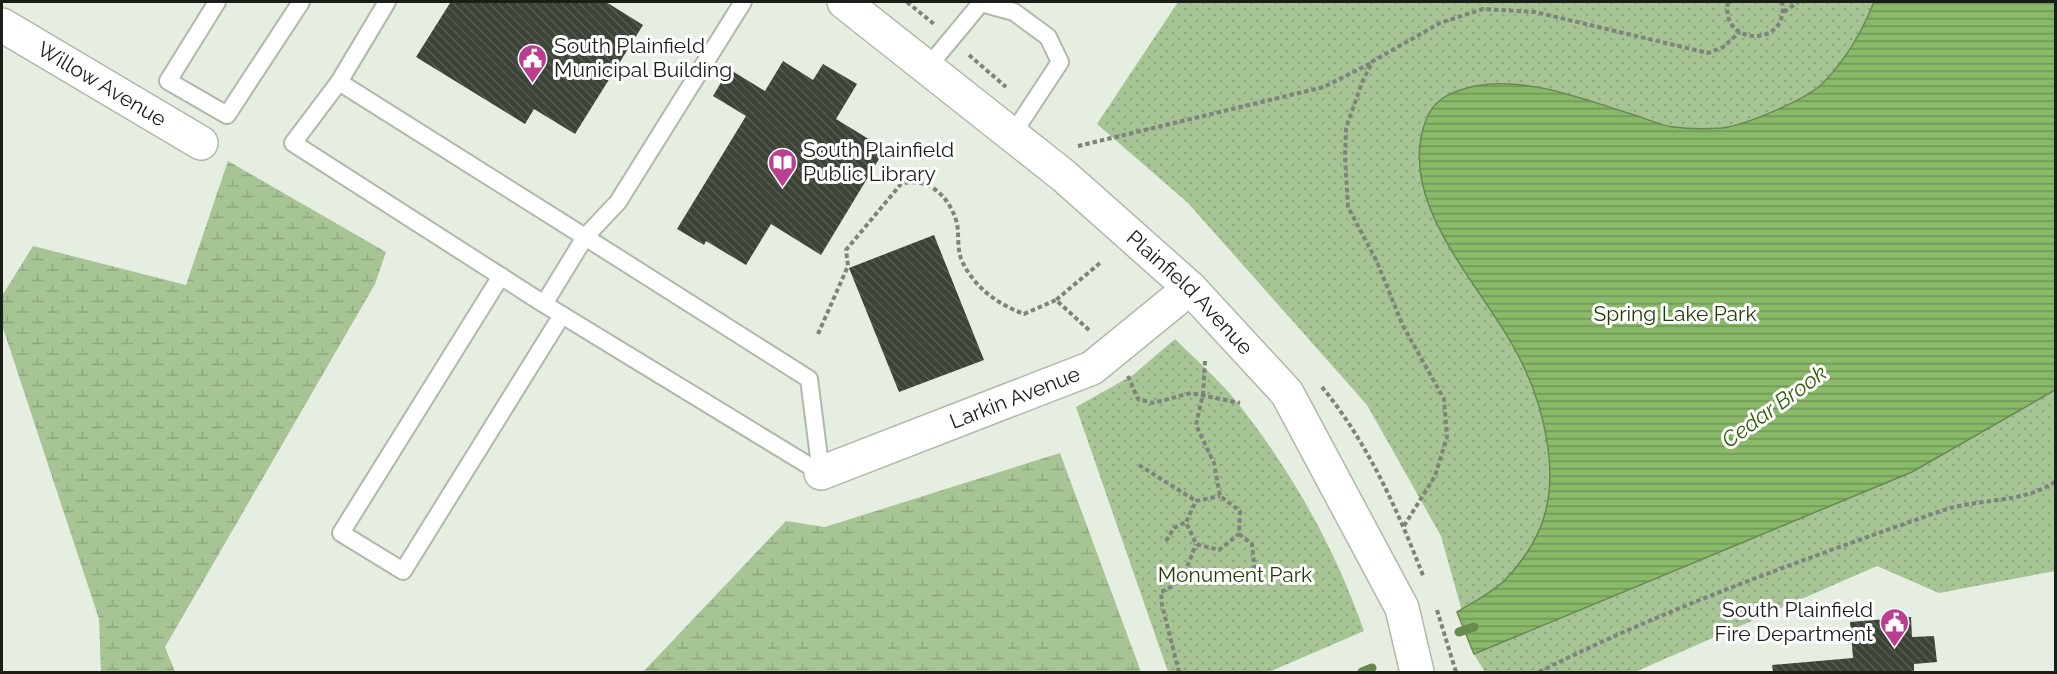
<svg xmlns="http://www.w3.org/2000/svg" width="2057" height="674" font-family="Raleway,sans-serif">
  <defs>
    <pattern id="grass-dots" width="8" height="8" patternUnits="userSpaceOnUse" patternTransform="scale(1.5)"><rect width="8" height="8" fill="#a7c495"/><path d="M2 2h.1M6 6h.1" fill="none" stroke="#8fa880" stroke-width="1.8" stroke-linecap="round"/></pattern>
    <pattern id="wetland-marsh" width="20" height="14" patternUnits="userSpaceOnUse" patternTransform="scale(1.5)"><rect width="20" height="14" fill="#a7c495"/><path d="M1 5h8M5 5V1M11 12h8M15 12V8" fill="none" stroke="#8fa880"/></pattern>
    <pattern id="water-rules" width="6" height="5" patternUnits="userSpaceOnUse" patternTransform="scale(1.5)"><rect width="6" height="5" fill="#8ab96a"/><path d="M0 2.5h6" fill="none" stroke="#709656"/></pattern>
    <pattern id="building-back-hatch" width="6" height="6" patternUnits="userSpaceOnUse" patternTransform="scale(1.5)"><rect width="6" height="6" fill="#3c4438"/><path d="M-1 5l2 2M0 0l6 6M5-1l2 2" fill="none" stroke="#555c52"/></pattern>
  </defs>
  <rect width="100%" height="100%" fill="#e5eee0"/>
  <g fill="url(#grass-dots)">
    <polygon points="1178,2 2055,2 2055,571 1939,593 1877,566 1635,672 1485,672 1474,654 1441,536 1367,405 1188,203 1097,124"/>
    <path d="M 1175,339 C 1195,359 1218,379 1236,401 C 1291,470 1335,548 1364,631 L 1269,672 L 1168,672 L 1076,407 L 1133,375 Z"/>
  </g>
  <g fill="url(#wetland-marsh)">
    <polygon points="228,161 386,252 375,284 165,647 175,672 101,672 99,619 2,325 2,296 33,246 186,285"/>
    <polygon points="1060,453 1141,672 643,672 786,521 825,527"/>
  </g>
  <path fill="url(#water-rules)" stroke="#688a51" stroke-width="1.5" d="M 1874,2 L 2055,2 L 2055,390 L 1912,472 L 1474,654 L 1457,612 C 1473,602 1494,592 1507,578 C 1543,539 1555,501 1548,448 C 1543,411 1532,379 1513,346 C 1478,282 1395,200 1426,120 C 1433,101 1448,93 1467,88 C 1521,74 1579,98 1631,114 C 1645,118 1659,125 1673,127 C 1688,129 1708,129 1722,128 C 1746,125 1805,100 1822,84 C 1845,61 1862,32 1874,2 Z"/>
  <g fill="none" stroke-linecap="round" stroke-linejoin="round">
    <g stroke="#688a51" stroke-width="9">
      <polyline points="1459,632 1474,627"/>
      <polyline points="1362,672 1372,668"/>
    </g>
  </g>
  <g fill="url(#building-back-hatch)">
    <polygon points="446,2 606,2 643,25 575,134 534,109 525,124 416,57 450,3"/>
    <polygon points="783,61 813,80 823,64 857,84 836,119 885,149 821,255 771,224 746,265 706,241 704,245 677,229 746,116 713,96 729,69 765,91"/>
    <polygon points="934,235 984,360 899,392 849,268"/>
    <polygon points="1911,617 1912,637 1934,636 1937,662 1914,664 1914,672 1773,672 1772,665 1853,658 1850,622"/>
  </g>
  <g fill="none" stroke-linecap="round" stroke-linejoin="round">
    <defs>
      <g id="service">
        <polyline points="217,2 168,81 227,115 301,2"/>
        <polyline points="927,68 981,3 1014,12 1048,37 1060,62 1012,135"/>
        <polyline points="339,82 387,2"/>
        <polyline points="501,276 341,533 403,571 562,315"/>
        <polyline points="544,304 585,237 809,379 821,473 544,304 293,143 339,82 585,237 618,202 743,2"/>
      </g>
      <g id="minor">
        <path id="s1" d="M 2,25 L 201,143"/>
        <path id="s2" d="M 821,473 L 1092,368 L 1190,288"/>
      </g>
      <g id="tertiary">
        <path id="s3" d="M 844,2 L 1064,176 L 1190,288 L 1287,393 L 1402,608 L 1417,672"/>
      </g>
    </defs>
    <use href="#service" stroke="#b0b8ab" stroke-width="20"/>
    <use href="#minor" stroke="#b0b8ab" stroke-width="36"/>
    <use href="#tertiary" stroke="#b0b8ab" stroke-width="36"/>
    <g stroke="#7e847b" stroke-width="4" stroke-dasharray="4.5 3" stroke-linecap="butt">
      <polyline points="907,2 934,24"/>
      <path d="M 1728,2 C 1719,46 1790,49 1782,2"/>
      <polyline points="1784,12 1798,2"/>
      <polyline points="969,55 1006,87"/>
      <polyline points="1078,146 1324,87 1373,62"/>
      <polyline points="1089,330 1056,300 1100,263"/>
      <path d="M 818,334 L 848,266 L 846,250 L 901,184 C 927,176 948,195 956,220 C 960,232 956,248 962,261 C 974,287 997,304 1024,314 L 1056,300"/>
      <polyline points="1205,361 1203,394 1196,425 1214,463 1220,496 1240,511 1239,534 1219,550 1196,544 1186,522 1196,501 1220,496"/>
      <polyline points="1128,376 1138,399 1153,403 1191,393 1240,403"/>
      <path d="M 1322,387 C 1368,443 1398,511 1424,578"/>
      <polyline points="1139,465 1196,501"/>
      <polyline points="1404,526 1435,476 1447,437 1444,399 1403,326 1377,262 1348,207 1345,157 1346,128 1363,80 1373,61 1440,23 1483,9 1535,12 1708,53 1723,47 1740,32"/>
      <polyline points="1239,534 1252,544 1255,573"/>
      <polyline points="1166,541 1174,528 1186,522"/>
      <polyline points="1437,610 1456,672"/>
      <path d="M 1179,672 L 1162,605 L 1161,592 C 1185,582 1187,566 1196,544"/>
      <path d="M 1539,672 C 1668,607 1805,559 1941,511 C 1977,498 2024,504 2056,481"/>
    </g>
    <use href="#service" stroke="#fff" stroke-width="16"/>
    <use href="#minor" stroke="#fff" stroke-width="33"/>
    <use href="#tertiary" stroke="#fff" stroke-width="33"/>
  </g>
  <defs>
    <symbol id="civic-pin" viewBox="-11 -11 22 30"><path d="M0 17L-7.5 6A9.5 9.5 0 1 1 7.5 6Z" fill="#ba3f90" stroke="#fff"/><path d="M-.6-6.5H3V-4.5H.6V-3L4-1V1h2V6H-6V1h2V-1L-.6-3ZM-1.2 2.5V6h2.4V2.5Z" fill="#fff"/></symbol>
    <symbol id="library-pin" viewBox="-11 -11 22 30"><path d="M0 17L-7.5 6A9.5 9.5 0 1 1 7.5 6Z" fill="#ba3f90" stroke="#fff"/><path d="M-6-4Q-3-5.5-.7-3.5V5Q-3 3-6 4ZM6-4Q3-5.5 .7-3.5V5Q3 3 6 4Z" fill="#fff"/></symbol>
  </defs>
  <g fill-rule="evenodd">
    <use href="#civic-pin" x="516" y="42" width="33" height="45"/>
    <use href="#library-pin" x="766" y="146" width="33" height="45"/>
    <use href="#civic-pin" x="1878" y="606" width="33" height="45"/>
  </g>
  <g text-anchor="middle" stroke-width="6" stroke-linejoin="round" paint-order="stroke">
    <g font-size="21" fill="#1a1d18" stroke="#fff" text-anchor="start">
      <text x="554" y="53">South Plainfield<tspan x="554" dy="24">Municipal Building</tspan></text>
      <text x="803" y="157">South Plainfield<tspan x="803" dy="24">Public Library</tspan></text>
      <text x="1873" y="617" text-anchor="end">South Plainfield<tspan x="1873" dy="24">Fire Department</tspan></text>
    </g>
    <g font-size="21" fill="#1a1d18" stroke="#fff">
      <text dy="7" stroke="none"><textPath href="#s1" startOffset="116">Willow Avenue</textPath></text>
      <text dy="7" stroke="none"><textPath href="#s3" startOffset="452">Plainfield Avenue</textPath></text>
      <text dy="7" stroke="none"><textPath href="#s2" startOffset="208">Larkin Avenue</textPath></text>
    </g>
    <g font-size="21" fill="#1f3c02" stroke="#fff">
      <text x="1675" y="321">Spring Lake Park</text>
      <text x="1235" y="582">Monument Park</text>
    </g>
    <g font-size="22" font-style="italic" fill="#335d07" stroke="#fff">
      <text transform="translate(1774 406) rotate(-36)" y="8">Cedar Brook</text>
    </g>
  </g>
  <rect width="2057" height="674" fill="none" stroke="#1a1d18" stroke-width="6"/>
</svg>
